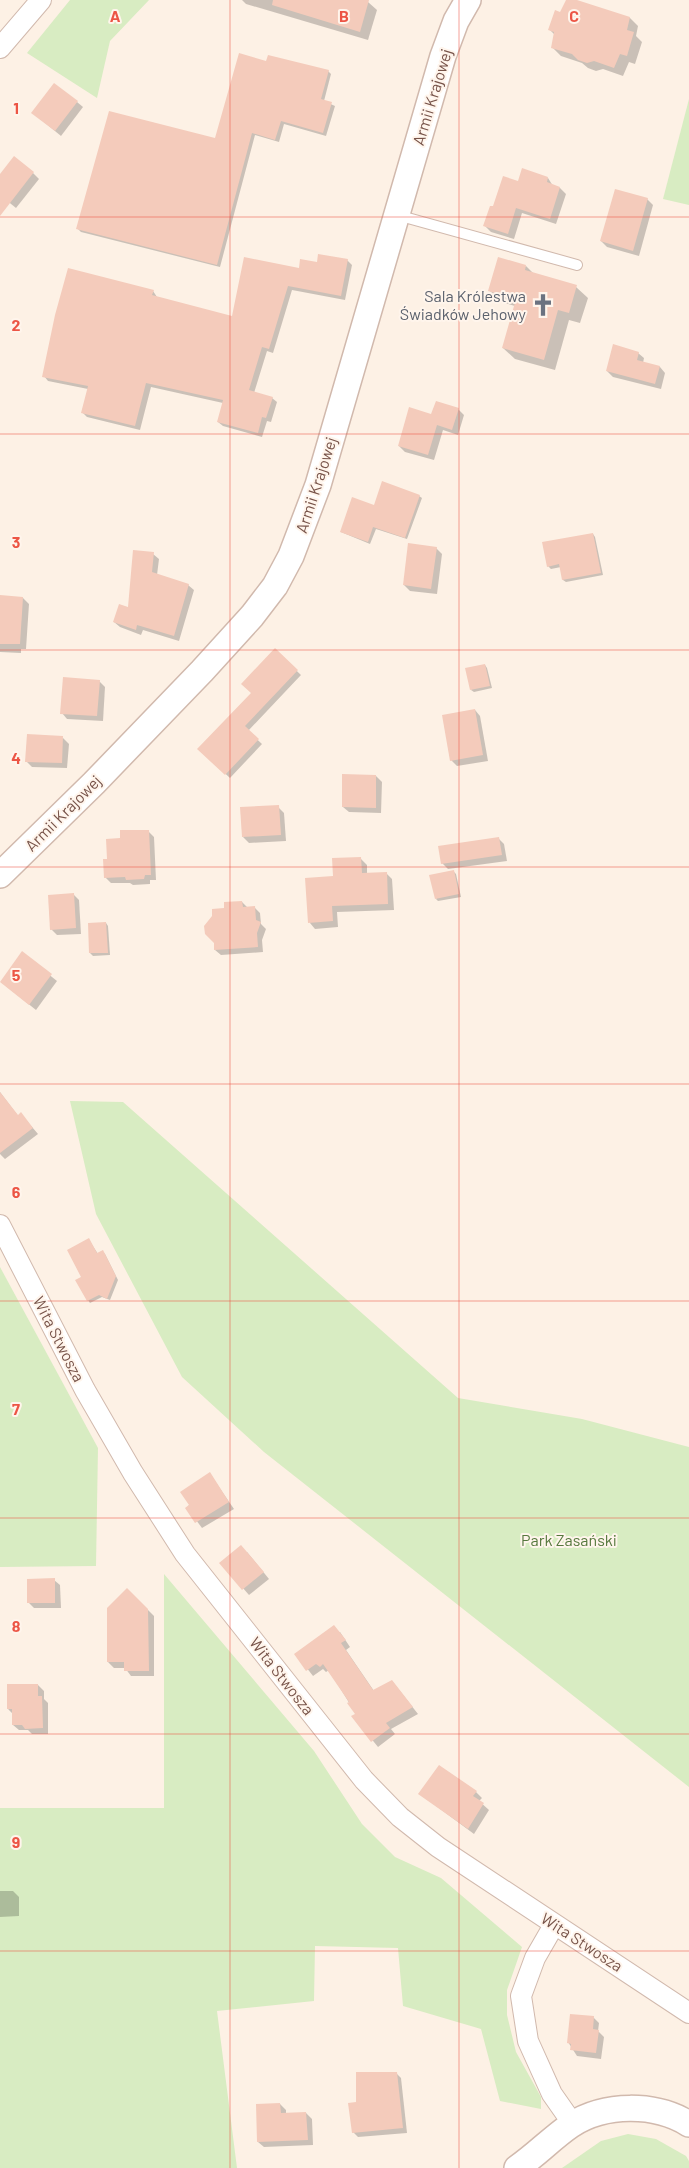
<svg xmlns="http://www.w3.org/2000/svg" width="689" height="2168" font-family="Barlow,sans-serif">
  <rect width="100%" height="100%" fill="#fdf1e5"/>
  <g fill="#d8ecc2">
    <polygon points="70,0 149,0 110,41 97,98 27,53"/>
    <polygon points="689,99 689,205 663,199"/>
    <polygon points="70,1101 123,1102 458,1398 582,1419 689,1447 689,1787 264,1452 182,1377 96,1214"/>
    <polygon points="0,1267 98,1448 96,1566 0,1567"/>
    <polygon points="164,1574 314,1751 362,1824 395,1857 441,1878 522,1947 507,1990 507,2015 516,2052 541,2097 541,2109 500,2101 481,2029 403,2006 398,1948 315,1946 314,2001 217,2011 237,2168 0,2168 0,1808 164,1808"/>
    <polygon points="628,2134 656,2139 686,2156 689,2161 689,2168 562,2168 601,2141"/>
  </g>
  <g fill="#0003">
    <polygon points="242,0 363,0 368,2 377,10 368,40 246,4"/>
    <polygon points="567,0 573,0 630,18 638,26 636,36 642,42 635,64 629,62 623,76 603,69 596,71 588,68 582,63 561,56 552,47 555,35 550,30 561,13"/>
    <polygon points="267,63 328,71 331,74 324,101 335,106 326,136 284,124 279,142 255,135 220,267 81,232 78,229 215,140"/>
    <polygon points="77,102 83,107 61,136 33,113"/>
    <polygon points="33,173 39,179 16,208 0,195 0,176"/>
    <polygon points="548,178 553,186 560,188 566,194 556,224 522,213 514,239 491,232 485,226 494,208"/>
    <polygon points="647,199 653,205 639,256 607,247 601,241"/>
    <polygon points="347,260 352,265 345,300 292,290 273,353 267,351 254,393 272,398 277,402 271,422 267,421 262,437 223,426 218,422 223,403 151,387 140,430 87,417 82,412 88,389 48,381 44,376 153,291 157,297 233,318 300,269 318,264"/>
    <polygon points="526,266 534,274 576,287 588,298 580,323 569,320 555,370 515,359 503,348 515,306 501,302 490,291"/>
    <polygon points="638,353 644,358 643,363 660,367 665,373 661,389 613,377 607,371"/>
    <polygon points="458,409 464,415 458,435 443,430 434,460 405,452 399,446 432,416"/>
    <polygon points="419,496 422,498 407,539 376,529 370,544 341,532 375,506"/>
    <polygon points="593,534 595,537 603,575 566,582 563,580 561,567 551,569 548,566"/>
    <polygon points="436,548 442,554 437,594 410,591 404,585"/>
    <polygon points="153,554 159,559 157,575 188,585 194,590 179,641 143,630 141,635 120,627 114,622 129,609"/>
    <polygon points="0,597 23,598 29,604 26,649 21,649 21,653 0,652"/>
    <polygon points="275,650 301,675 248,731 262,744 230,778 199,749 252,693"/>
    <polygon points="485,665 487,668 492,688 474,692 471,690"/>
    <polygon points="99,681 105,687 103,721 67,719 62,713"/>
    <polygon points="475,710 480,716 488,761 457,766 451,760"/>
    <polygon points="63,738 69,744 67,768 32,767 26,761"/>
    <polygon points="376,776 382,782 381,813 349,812 343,807"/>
    <polygon points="278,807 284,813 286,841 249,843 243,837"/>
    <polygon points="148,831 154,837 156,880 150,880 150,884 133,885 130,883 111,883 105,877 108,860 121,839"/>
    <polygon points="498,838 504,844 507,861 448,869 442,863"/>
    <polygon points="361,859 367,865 367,874 386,873 392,879 394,910 337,912 338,927 315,929 310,923 306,879 334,877"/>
    <polygon points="453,871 456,874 461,897 438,901 436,899"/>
    <polygon points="73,894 79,900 81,934 57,935 51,929"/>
    <polygon points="242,902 248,908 255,908 260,913 261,924 266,929 262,940 263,952 221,955 215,950"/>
    <polygon points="106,923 108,926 110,955 93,956 90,953"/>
    <polygon points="22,953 57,981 36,1010 1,982"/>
    <polygon points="0,1092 18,1116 21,1114 38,1134 5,1159 0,1154"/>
    <polygon points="89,1240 98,1254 102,1251 105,1254 118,1280 110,1300 102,1297 90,1303 88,1300 82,1277"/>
    <polygon points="210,1474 234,1509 202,1528 187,1508"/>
    <polygon points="247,1552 269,1579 249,1595 221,1563"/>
    <polygon points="54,1580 60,1585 61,1608 34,1608 28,1602"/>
    <polygon points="127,1589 154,1616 154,1676 131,1676 125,1668 114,1668 108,1662"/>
    <polygon points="340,1632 350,1647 346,1650 374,1691 392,1681 418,1714 391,1729 395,1734 378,1747 353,1716 356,1714 329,1670 326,1672 323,1669 313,1676 296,1654"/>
    <polygon points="38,1685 44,1691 44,1699 48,1703 48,1734 32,1734 28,1730 19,1730 13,1725 13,1714 8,1709"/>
    <polygon points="476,1792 482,1798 479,1801 489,1810 474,1834 420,1794"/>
    <polygon points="0,1891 13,1891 19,1897 19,1916 0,1917"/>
    <polygon points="593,2017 599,2023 598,2031 604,2037 601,2059 577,2056 568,2042"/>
    <polygon points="396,2073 401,2078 407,2133 358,2137 353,2132 357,2103"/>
    <polygon points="280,2104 286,2110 286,2114 306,2113 312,2119 313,2145 264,2147 258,2142"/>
  </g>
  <g fill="#f4cbbb">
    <polygon points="273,0 369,0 360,32 272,5"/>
    <polygon points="566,0 577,0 630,17 627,30 634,32 627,56 620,54 614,68 594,61 587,63 578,60 572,54 551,48 554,32 548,30 555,10 560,12"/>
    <polygon points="239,53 266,61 268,55 329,70 321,99 332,102 323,133 281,121 275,140 252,133 217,265 76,229 109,111 215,138"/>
    <polygon points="54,83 78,101 55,131 31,113"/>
    <polygon points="14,156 34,172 0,216 0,174"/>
    <polygon points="522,168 548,177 547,182 560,187 550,219 516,208 508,234 483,226 490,206 493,206 503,176 518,181"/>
    <polygon points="615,189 648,198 633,251 600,241"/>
    <polygon points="318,254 348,259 341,296 288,286 269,349 262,347 249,390 273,397 266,418 262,417 258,433 217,422 223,400 146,383 135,426 81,413 88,386 42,377 55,315 68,268 154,290 152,295 232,316 244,257 299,268 300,259 317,262"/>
    <polygon points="498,257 526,265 525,270 577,285 569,313 558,310 544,360 502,348 516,299 488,291"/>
    <polygon points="613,344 639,352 637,360 660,366 655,384 606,371"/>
    <polygon points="436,401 459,408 452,430 437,425 428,455 398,446 409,407 431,414"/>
    <polygon points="382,481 420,495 405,538 373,527 368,542 340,532 352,497 374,505"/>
    <polygon points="593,533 601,573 562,580 559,564 547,567 542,542"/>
    <polygon points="408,543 437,547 431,589 403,585"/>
    <polygon points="133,550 154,552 152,572 189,584 174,636 137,625 136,630 113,622 119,604 128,607"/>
    <polygon points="0,595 23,597 20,644 0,644"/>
    <polygon points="275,648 298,670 245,726 259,739 225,775 197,749 251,693 241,684"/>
    <polygon points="485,664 490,686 470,690 465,668"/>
    <polygon points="63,677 100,680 97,716 60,714"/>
    <polygon points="475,709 483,755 450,761 442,715"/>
    <polygon points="27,734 63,736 62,763 25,762"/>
    <polygon points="342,774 376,775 376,808 342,807"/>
    <polygon points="279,805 281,835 242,837 240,807"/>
    <polygon points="120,830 149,830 151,875 145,875 144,879 126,880 125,877 104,878 103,859 107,859 106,839 120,838"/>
    <polygon points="499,837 502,855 441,864 438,846"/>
    <polygon points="361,857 362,873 387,872 388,904 332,906 333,921 308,923 305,878 333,876 332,858"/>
    <polygon points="454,870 459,894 435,899 429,875"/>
    <polygon points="74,893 76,928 50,930 48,895"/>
    <polygon points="242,901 243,907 255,906 256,920 261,922 257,933 258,947 214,950 214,943 205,934 204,926 212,916 212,909 224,908 224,902"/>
    <polygon points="106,922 108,953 89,953 88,923"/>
    <polygon points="22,951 52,974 29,1005 0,982"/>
    <polygon points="0,1092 18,1115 21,1112 33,1128 0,1153"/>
    <polygon points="89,1238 97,1253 103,1250 116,1276 107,1299 99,1295 87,1301 75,1280 81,1277 67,1250"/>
    <polygon points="210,1472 229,1502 195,1523 185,1508 189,1505 180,1492"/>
    <polygon points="241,1545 264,1572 242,1590 219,1563"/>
    <polygon points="55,1578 55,1603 27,1603 27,1579"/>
    <polygon points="127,1588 148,1609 149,1671 124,1671 124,1662 107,1662 107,1608"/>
    <polygon points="334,1625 346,1640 341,1643 373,1690 392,1680 413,1707 386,1723 390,1728 371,1742 351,1716 355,1714 347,1703 349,1702 323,1664 320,1667 316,1664 306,1671 294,1654"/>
    <polygon points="7,1684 38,1684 38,1696 42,1696 43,1728 25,1729 22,1725 12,1725 12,1709 7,1709"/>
    <polygon points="439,1765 477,1791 473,1796 484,1803 468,1829 418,1794"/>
    <polygon points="570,2014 594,2016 593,2029 599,2030 596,2053 570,2050 571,2044 567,2043"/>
    <polygon points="356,2072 397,2072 403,2128 352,2133 348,2103 356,2102"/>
    <polygon points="280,2103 281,2113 306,2112 308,2140 257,2142 256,2104"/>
  </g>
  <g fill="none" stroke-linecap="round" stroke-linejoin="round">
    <defs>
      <polyline id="service" points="397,215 577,265"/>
      <g id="minor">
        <polyline points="0,48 41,0"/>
        <polyline points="0,1225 85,1390 133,1473 185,1554 364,1780 400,1817 438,1847 689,2013"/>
        <polyline points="554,1925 535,1958 521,1996 528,2041 552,2094 573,2124"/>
      </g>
      <g id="tertiary">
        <polyline points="0,875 94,783 202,671 252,616 275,586 291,556 318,485 443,56 456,21 468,0"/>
        <path d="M 517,2168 C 536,2155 552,2138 571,2125 C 605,2103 655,2103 689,2124"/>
      </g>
    </defs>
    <use href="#service" stroke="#d1b9ad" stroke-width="12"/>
    <use href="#minor" stroke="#d1b9ad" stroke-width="22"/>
    <use href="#tertiary" stroke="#d1b9ad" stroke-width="28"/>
    <use href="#service" stroke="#fff" stroke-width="10"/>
    <use href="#minor" stroke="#fff" stroke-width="20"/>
    <use href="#tertiary" stroke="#fff" stroke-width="25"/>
  </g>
  <path fill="none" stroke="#ec5545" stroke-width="1" stroke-opacity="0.55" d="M 230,0 L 230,2168M 459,0 L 459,2168M 0,217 L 689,217M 0,434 L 689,434M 0,650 L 689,650M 0,867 L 689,867M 0,1084 L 689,1084M 0,1301 L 689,1301M 0,1518 L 689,1518M 0,1734 L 689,1734M 0,1951 L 689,1951"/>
  <defs>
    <symbol id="church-bare" viewBox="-9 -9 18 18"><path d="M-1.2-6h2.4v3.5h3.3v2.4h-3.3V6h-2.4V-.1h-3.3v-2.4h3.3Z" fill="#6b7280" stroke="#fff5ec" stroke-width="2.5" paint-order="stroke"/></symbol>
  </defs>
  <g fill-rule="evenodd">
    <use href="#church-bare" x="527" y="289" width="32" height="32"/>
  </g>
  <g text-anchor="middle" stroke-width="4" stroke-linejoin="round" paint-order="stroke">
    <g font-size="16" fill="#775349" stroke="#fff5ec">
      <text transform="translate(432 97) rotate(-73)" y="6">Armii Krajowej</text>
      <text transform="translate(316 485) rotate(-72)" y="6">Armii Krajowej</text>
      <text transform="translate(63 813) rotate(-45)" y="6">Armii Krajowej</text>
      <text transform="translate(59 1339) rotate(63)" y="6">Wita Stwosza</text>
      <text transform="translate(282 1676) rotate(52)" y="6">Wita Stwosza</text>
      <text transform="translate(582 1942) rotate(33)" y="6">Wita Stwosza</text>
    </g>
    <g font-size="16" fill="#5b616d" stroke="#fff5ec" text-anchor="end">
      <text x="526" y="302">Sala Królestwa<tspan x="526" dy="18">Świadków Jehowy</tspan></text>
    </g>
    <g font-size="16" fill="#56783d" stroke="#fff5ec">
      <text x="569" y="1546">Park Zasański</text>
    </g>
  </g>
  <g font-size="16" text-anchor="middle" font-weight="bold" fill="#ec5545" stroke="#fff5ec" stroke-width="4" stroke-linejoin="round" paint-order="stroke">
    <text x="115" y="22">A</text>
    <text x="344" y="22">B</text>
    <text x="574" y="22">C</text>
    <text x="16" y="114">1</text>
    <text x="16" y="331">2</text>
    <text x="16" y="548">3</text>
    <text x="16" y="764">4</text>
    <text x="16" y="981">5</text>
    <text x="16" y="1198">6</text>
    <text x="16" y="1415">7</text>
    <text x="16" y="1632">8</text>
    <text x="16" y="1848">9</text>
  </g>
</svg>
